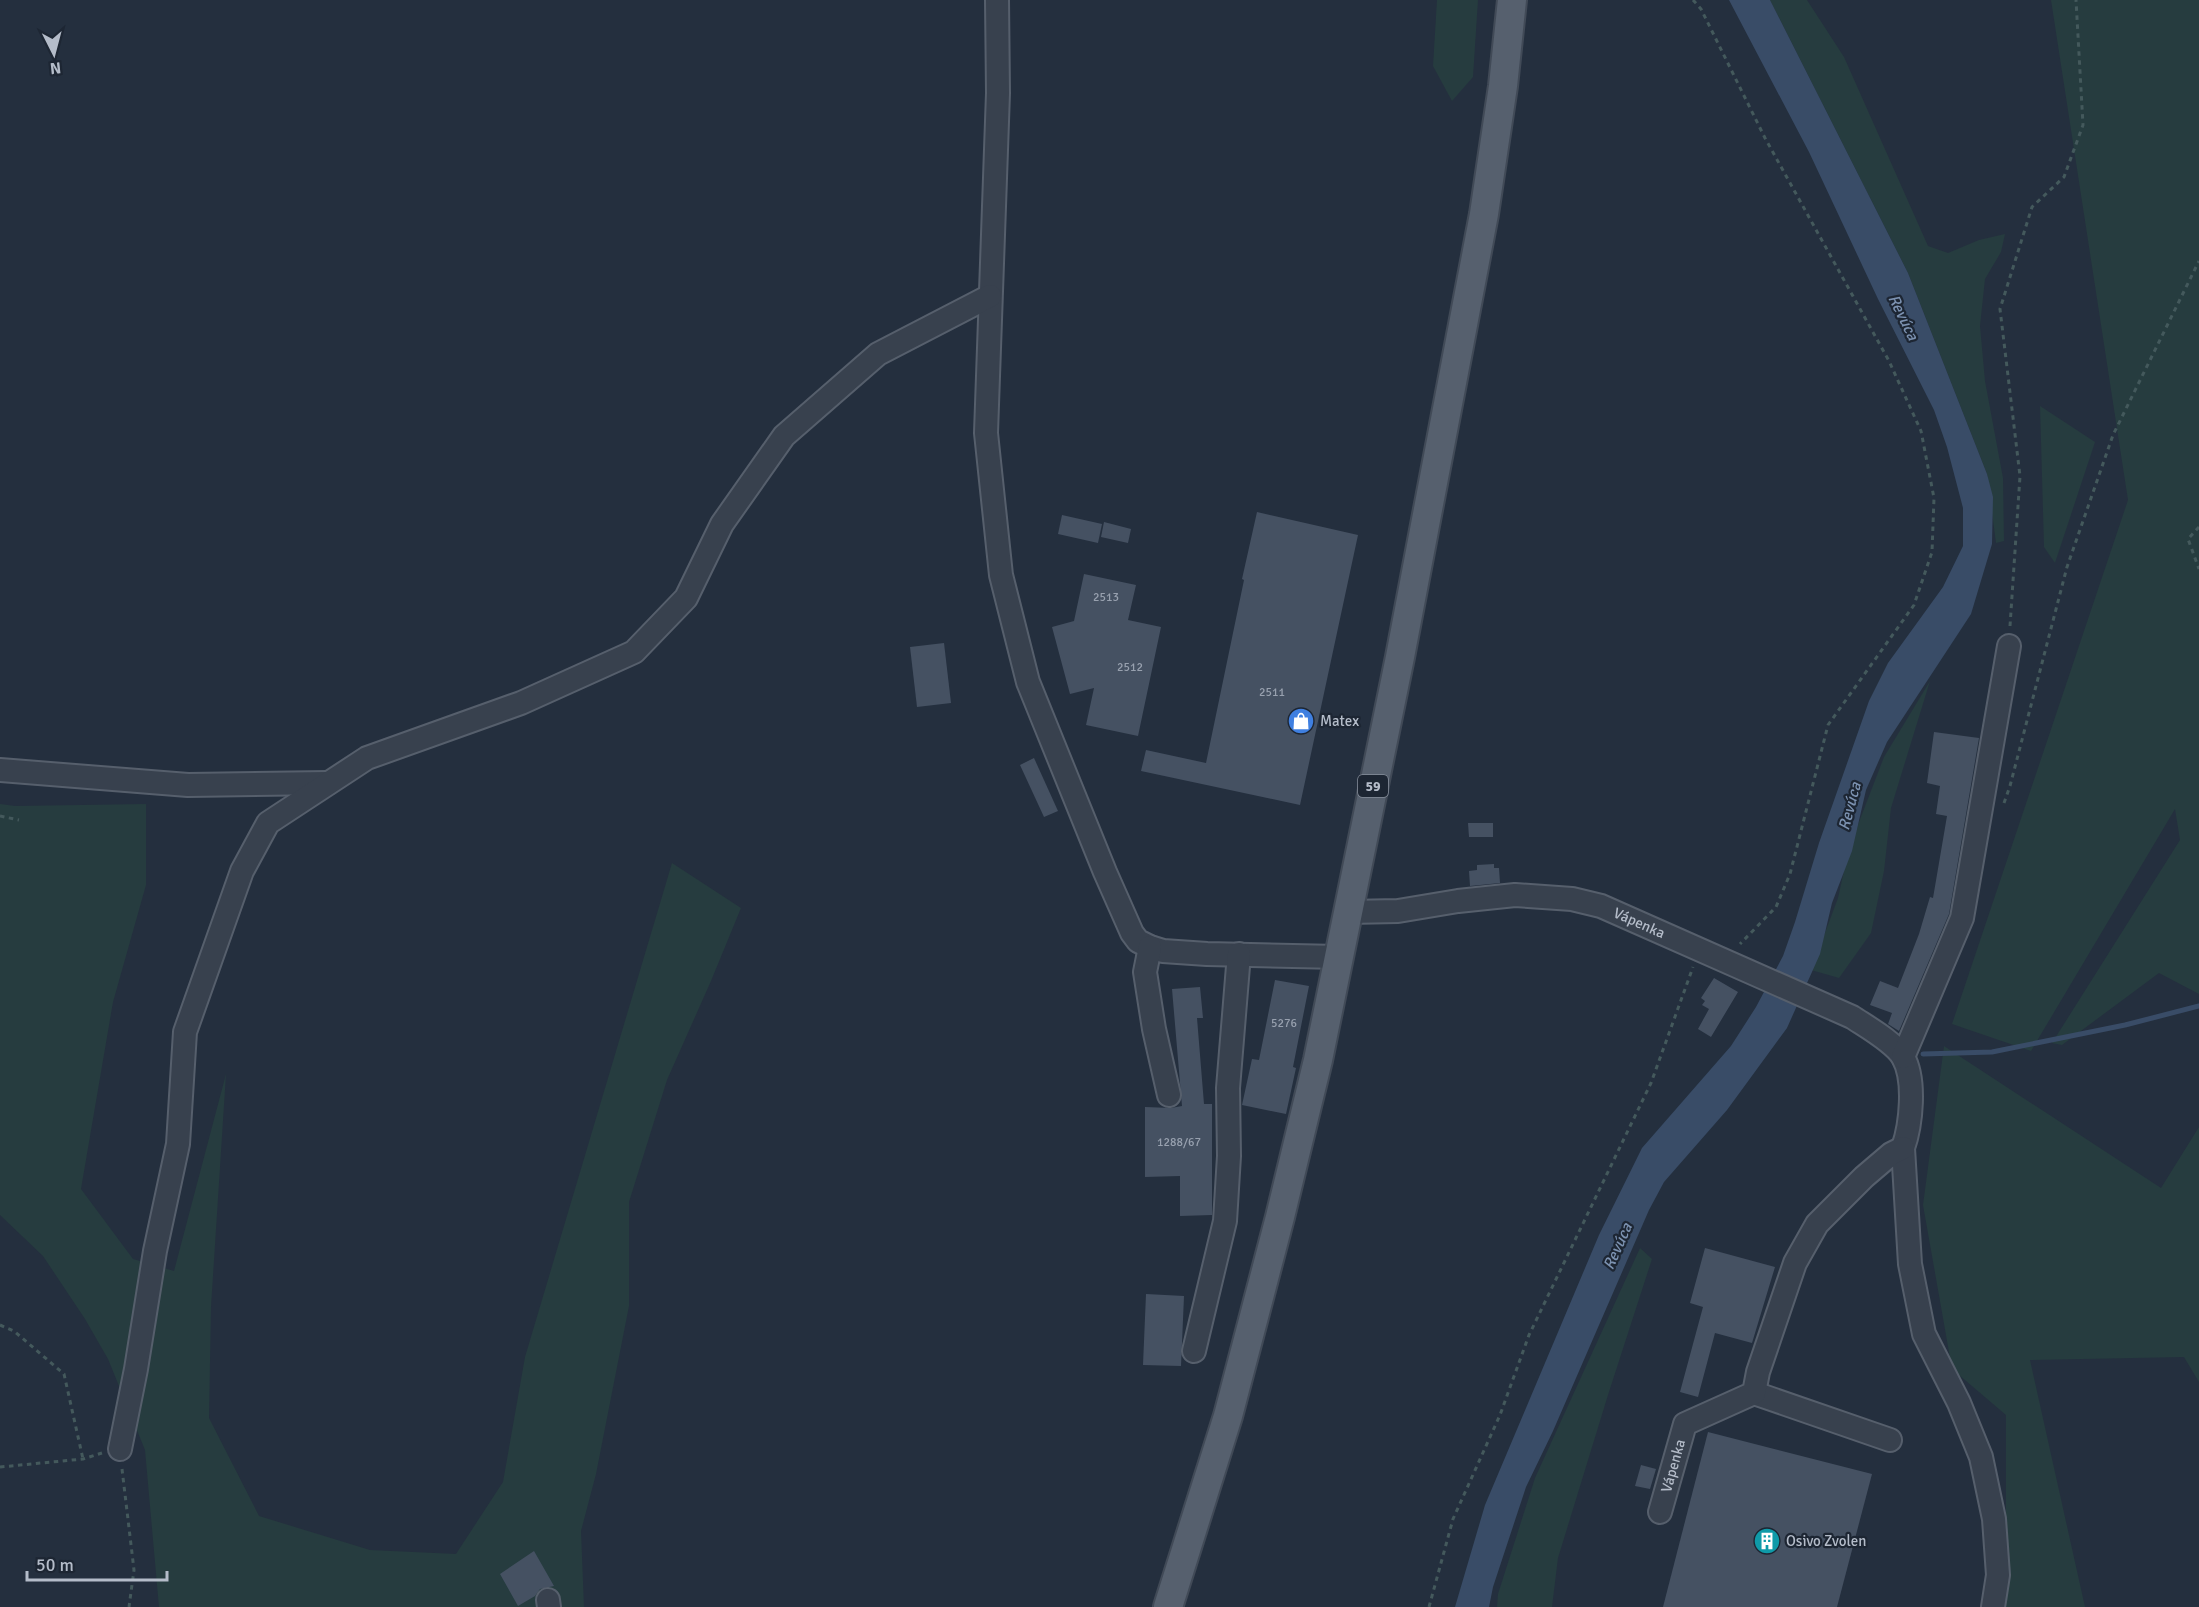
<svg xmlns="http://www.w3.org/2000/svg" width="2199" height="1607" font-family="Signika,sans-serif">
  <rect width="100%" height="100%" fill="#242f3e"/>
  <g fill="#263c3f">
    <polygon points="1437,0 1478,0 1473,77 1452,101 1433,66"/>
    <polygon points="1770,0 1807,0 1844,57 1928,246 1948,253 1979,240 2005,234 2001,252 1985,279 1980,326 1985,381 2003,478 2004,541 1996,543 1987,474 1908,273"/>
    <polygon points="2051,0 2199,0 2199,994 2159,973 2062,1045 2052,1043 2180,840 2175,809 2031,1051 1952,1024 2128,500"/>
    <polygon points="2040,406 2095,442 2055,563 2044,547"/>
    <polygon points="1930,681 1891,808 1884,871 1871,933 1839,978 1811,970 1838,898 1849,848 1884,757"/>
    <polygon points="0,804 15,806 146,804 146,885 113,1002 81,1189 133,1259 174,1271 226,1074 211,1307 209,1418 259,1516 370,1550 456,1554 503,1482 525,1357 672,863 741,908 711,981 667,1080 629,1202 629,1306 596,1474 581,1531 584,1607 159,1607 145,1450 108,1359 85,1319 43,1256 0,1215"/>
    <polygon points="1944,1046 2161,1188 2199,1127 2199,1382 2184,1357 2030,1360 2085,1607 2006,1607 2006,1415 1952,1369 1923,1205"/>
    <polygon points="1640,1248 1652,1259 1608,1395 1558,1558 1552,1607 1497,1607 1498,1594 1535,1478"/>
  </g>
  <polygon fill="#394c67" points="1729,0 1770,0 1908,273 1987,474 1993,497 1992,544 1971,614 1887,742 1866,790 1852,851 1832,903 1820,954 1787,1028 1727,1110 1664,1182 1649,1210 1553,1431 1526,1487 1493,1587 1489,1607 1455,1607 1485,1505 1599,1235 1642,1148 1731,1046 1756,1007 1783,956 1795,922 1819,843 1869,701 1888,663 1943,587 1963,546 1963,508 1947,447 1934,410 1878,299 1809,152"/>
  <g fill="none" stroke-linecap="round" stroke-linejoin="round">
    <polyline stroke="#394c67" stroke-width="5" points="1923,1054 1992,1052 2125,1025 2199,1006"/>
  </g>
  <g fill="#455162">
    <polygon points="1257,512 1358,535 1300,805 1141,771 1146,750 1206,763 1244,580 1242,579"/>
    <polygon points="1062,515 1102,524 1098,543 1058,534"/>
    <polygon points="1104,522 1131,529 1128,543 1101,537"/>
    <polygon points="1084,574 1136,585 1128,620 1161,627 1138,736 1086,725 1094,688 1070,694 1052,627 1074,621"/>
    <polygon points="944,643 951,703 917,707 910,647"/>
    <polygon points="1934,732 1979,738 1949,914 1899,1031 1888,1024 1892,1013 1870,1005 1880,981 1898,988 1919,934 1930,897 1933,898 1947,816 1936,814 1940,786 1927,783"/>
    <polygon points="1034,758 1058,811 1044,817 1020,765"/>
    <polygon points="1468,823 1493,823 1493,837 1469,837"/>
    <polygon points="1494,864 1494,868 1499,868 1500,883 1470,886 1469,871 1477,870 1477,865"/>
    <polygon points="1714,978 1738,992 1711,1037 1698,1029 1709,1009 1702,1005 1705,1001 1701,998"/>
    <polygon points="1275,980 1309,986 1293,1067 1296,1068 1286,1114 1242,1105 1252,1059 1259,1060"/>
    <polygon points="1200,987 1203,1018 1197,1018 1204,1104 1212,1104 1212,1215 1180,1216 1180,1176 1145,1177 1145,1107 1171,1108 1182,1106 1172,989"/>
    <polygon points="1705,1248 1775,1267 1752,1343 1715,1333 1698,1397 1680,1392 1703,1307 1690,1303"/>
    <polygon points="1146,1294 1184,1296 1181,1366 1143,1365"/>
    <polygon points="1708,1432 1872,1474 1837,1607 1663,1607"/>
    <polygon points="1641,1465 1656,1469 1650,1489 1635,1486"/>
    <polygon points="534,1551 554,1586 540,1589 535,1596 518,1606 500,1574"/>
  </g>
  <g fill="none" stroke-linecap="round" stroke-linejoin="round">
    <defs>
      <g id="minor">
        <polyline points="997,0 998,93 986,433 1001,575 1028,682 1105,872 1132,933 1138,941 1150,947 1163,951 1207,954 1339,957"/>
        <polyline points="0,770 188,785 328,783"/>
        <path id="s1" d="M 1348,912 L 1398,911 L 1458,901 L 1515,895 L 1572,899 L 1601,906 L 1852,1017 C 1867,1027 1894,1042 1903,1057 C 1916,1080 1911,1125 1903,1148 L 1910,1264 L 1924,1334 L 1959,1403 L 1981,1457 L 1994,1519 L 1998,1575 L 1993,1607"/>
        <polyline points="1150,947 1145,972 1154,1029 1169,1095"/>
        <polyline points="1903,1057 1962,918 2009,646"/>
        <polyline points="1194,1351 1225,1221 1229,1156 1228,1088 1239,954"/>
        <polyline points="1754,1393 1890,1440"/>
        <polyline points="120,1449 136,1369 155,1251 178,1144 185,1032 242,871 268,823 367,758 521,703 634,652 686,598 722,524 784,436 878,354 990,296"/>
        <path id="s2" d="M 1660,1512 L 1685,1424 L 1754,1393 L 1758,1372 L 1795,1263 L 1817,1224 L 1864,1177 L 1891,1154 L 1903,1148"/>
        <polyline points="548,1600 549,1607"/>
      </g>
      <polyline id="major" points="1168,1607 1228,1416 1280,1217 1318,1060 1400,657 1484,214 1503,86 1512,0"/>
    </defs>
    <use href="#minor" stroke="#565f6c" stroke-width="26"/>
    <use href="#major" stroke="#414a57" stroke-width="32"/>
    <g stroke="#44595c" stroke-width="3" stroke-dasharray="4.5 4.5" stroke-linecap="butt">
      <polyline points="1693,0 1701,9 1765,138 1889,361 1921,431 1934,498 1932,552 1914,605 1828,725 1790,874 1776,907 1740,944"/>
      <polyline points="2199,527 2188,539 2199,569"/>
      <polyline points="2010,626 2020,476 2000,309 2032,207 2064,177 2083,125 2076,0"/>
      <polyline points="2004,803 2010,786 2067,567 2113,435 2199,261"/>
      <polyline points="0,816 19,820"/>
      <polyline points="0,1325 14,1331 64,1374 83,1459"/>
      <polyline points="0,1467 83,1459 102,1453"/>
      <polyline points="122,1469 134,1570 129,1607"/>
      <polyline points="1429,1607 1453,1519 1500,1415 1529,1335 1651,1083 1693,967"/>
    </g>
    <use href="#minor" stroke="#38414e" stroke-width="22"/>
    <use href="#major" stroke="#56606e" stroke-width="28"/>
  </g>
  <defs>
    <symbol id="shop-disc" viewBox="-11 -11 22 22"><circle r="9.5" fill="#3f7fe0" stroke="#1d2633"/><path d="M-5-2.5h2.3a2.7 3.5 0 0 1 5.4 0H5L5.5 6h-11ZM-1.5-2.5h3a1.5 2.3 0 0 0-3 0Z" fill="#fff"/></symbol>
    <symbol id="building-disc" viewBox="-11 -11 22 22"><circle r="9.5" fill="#0f9aa8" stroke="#1d2633"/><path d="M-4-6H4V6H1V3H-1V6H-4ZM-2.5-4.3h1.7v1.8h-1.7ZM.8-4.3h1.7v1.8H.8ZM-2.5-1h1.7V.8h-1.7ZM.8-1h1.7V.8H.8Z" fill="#fff"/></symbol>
  </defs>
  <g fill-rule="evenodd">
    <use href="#shop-disc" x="1286" y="706" width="30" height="30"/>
    <use href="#building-disc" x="1752" y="1526" width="30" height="30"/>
  </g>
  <g text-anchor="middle" stroke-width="4.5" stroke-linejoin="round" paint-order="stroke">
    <g font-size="12" fill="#98a1af">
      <text x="1106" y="601">2513</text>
      <text x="1130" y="671">2512</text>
      <text x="1272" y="696">2511</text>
      <text x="1284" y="1027">5276</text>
      <text x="1179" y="1146">1288/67</text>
    </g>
    <rect fill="#1d2633" stroke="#878f9c" stroke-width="1.5" x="1358" y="775" width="30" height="22" rx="4.5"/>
    <g font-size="14" font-weight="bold" fill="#b4bcc9">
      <text x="1373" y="791">59</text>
    </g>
    <g font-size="15" fill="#b4bcc9" stroke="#1d2633" text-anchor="start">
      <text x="1320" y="726">Matex</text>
      <text x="1786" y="1546">Osivo Zvolen</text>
    </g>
    <g font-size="15" fill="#b4bcc9" stroke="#1d2633">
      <text dy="5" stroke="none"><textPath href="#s1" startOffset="297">Vápenka</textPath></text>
      <text dy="5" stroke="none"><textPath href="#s2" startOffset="48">Vápenka</textPath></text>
    </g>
    <g font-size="16" font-style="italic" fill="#7c92b1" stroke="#1d2633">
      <text transform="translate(1904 317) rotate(64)" y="6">Revúca</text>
      <text transform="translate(1849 806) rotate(-75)" y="6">Revúca</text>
      <text transform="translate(1617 1246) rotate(-66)" y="6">Revúca</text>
    </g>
  </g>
  <g transform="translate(54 54) rotate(174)" stroke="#1d2633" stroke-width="4.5" paint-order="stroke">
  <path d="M0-4.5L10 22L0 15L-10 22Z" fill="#b4bcc9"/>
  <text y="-9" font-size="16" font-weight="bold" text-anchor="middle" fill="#b4bcc9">N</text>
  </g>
  <path d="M27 1571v9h140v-9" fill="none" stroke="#b4bcc9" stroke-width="3"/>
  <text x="36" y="1571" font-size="18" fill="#b4bcc9" stroke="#1d2633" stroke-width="4.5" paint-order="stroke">50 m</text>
</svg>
